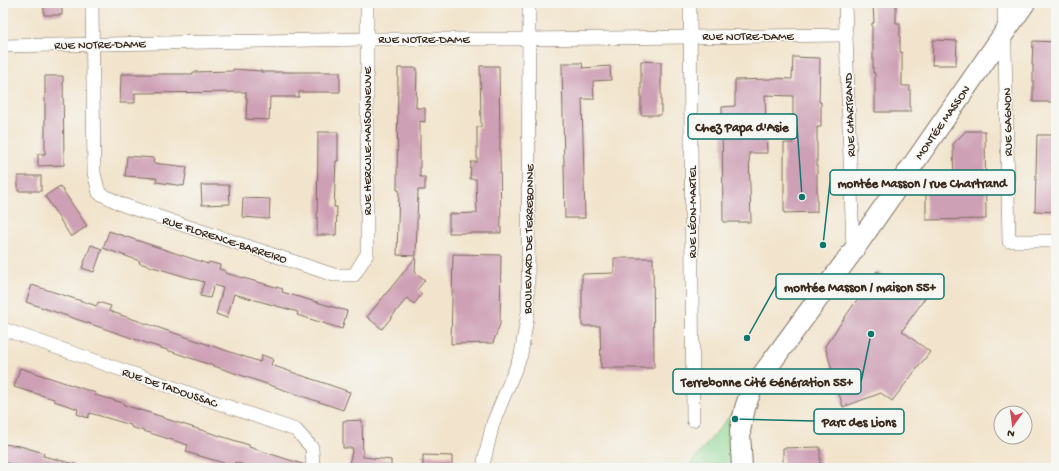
<svg xmlns="http://www.w3.org/2000/svg" width="1059" height="471" font-family="'Gochi Hand',sans-serif">
  <rect width="100%" height="100%" fill="#f6f6f2"/>
  <filter id="ink" filterUnits="userSpaceOnUse"><feTurbulence type="fractalNoise" baseFrequency=".025" numOctaves="2"/><feDisplacementMap in="SourceGraphic" scale="8" xChannelSelector="R" yChannelSelector="G"/><feConvolveMatrix kernelMatrix="1 2 1 2 8 2 1 2 1" color-interpolation-filters="sRGB"/></filter>
  <filter id="wash" filterUnits="userSpaceOnUse"><feTurbulence type="fractalNoise" baseFrequency=".012" numOctaves="4" result="noise"/><feDisplacementMap in="SourceGraphic" scale="16" xChannelSelector="R" yChannelSelector="G"/><feGaussianBlur stdDeviation="0.9" result="paint"/><feColorMatrix in="noise" values="0 0 0 0 0 0 0 0 0 0 0 0 0 0 0 0 0 1.4 0 .05"/><feComposite in="paint" operator="in"/></filter>
  <g filter="url(#wash)">
    <rect width="100%" height="100%" fill="#f2e4cc"/>
    <polygon fill="#8bd591" stroke="#638058" points="751,390 742,468 687,468"/>
    <g id="blocks">
      <g fill="#cea0b5">
        <rect x="44" y="3" width="18" height="12"/>
        <polygon points="873,3 896,3 896,23 900,23 900,52 902,52 902,86 910,86 910,112 875,112 875,73 873,73 873,44 872,44 872,23 874,23"/>
        <polygon points="933,40 957,41 956,65 932,65"/>
        <polygon points="1033,41 1056,42 1055,77 1056,77 1056,102 1033,102 1033,65 1032,65"/>
        <polygon points="793,57 820,58 819,102 821,102 821,127 817,127 817,212 784,213 784,143 793,143 793,96 765,95 767,153 749,153 751,222 723,222 722,107 735,106 735,80 771,79 771,78 792,79"/>
        <polygon points="641,61 661,62 661,115 641,115"/>
        <polygon points="562,63 582,63 583,68 610,66 611,80 593,81 594,99 582,99 585,218 565,218"/>
        <polygon points="480,66 499,66 501,233 449,233 449,214 477,213 476,179 470,179 471,162 477,162 477,127 481,127"/>
        <polygon points="398,68 417,68 416,108 425,108 425,122 420,121 420,177 425,177 425,190 418,190 416,256 397,255 399,190 397,190"/>
        <polygon points="233,69 262,71 261,72 340,72 340,92 299,92 299,97 270,97 269,120 246,119 247,98 246,98 246,92 135,93 135,103 120,103 121,74 193,74 193,72 233,71"/>
        <polygon points="45,76 63,76 64,165 38,166 38,154 45,154"/>
        <polygon points="966,131 985,131 986,219 926,220 926,189 954,189 953,144"/>
        <polygon points="318,132 338,132 338,161 336,161 334,207 337,207 336,235 317,235"/>
        <polygon points="1037,135 1056,135 1056,212 1035,211"/>
        <polygon points="127,156 154,158 153,163 187,167 184,186 156,182 157,178 125,176"/>
        <rect x="18" y="176" width="23" height="15"/>
        <polygon points="201,185 229,185 230,204 202,205"/>
        <polygon points="60,186 87,226 71,237 45,196"/>
        <polygon points="243,198 270,199 269,219 242,217"/>
        <polygon points="109,231 208,264 209,262 220,265 219,269 226,271 225,273 283,289 282,292 347,311 342,329 297,315 298,312 234,294 227,318 216,314 223,288 214,285 210,298 200,296 204,282 139,263 140,261 103,248"/>
        <polygon points="91,245 102,249 94,272 82,268"/>
        <polygon points="453,254 501,255 500,324 493,343 451,344"/>
        <polygon points="416,257 415,272 425,280 417,290 422,294 414,304 407,298 382,329 367,317"/>
        <polygon points="614,258 653,258 654,368 601,368 600,326 582,326 582,274 614,273"/>
        <polygon points="877,271 901,286 906,279 927,295 902,331 930,352 892,401 881,393 843,407 825,346"/>
        <polygon points="32,285 97,306 98,302 111,306 109,311 260,362 262,355 273,359 271,365 350,392 343,410 26,302"/>
        <polygon points="20,368 96,393 95,395 124,403 124,405 163,417 163,418 249,445 249,447 305,465 305,468 253,468 235,462 234,466 186,452 188,445 131,427 131,425 90,413 88,418 77,414 78,409 54,401 54,399 14,387"/>
        <polygon points="362,420 363,457 391,460 391,468 348,468 353,448 343,448 343,421"/>
        <polygon points="3,444 20,446 44,453 43,456 75,464 75,468 26,468 3,462"/>
        <polygon points="820,447 820,468 788,468 788,465 783,465 783,448"/>
        <polygon points="423,455 452,456 452,468 423,468"/>
      </g>
    </g>
  </g>
  <g filter="url(#ink)">
    <use href="#blocks" fill-opacity="0" stroke="#7b6b5b" stroke-width="1"/>
    <g fill="none" stroke-linecap="round" stroke-linejoin="round">
      <defs>
        <g id="minor">
          <polyline points="92,3 94,173 99,193 123,205 334,275 354,275 367,254 367,3"/>
          <polyline points="690,3 693,420"/>
          <polyline points="845,3 853,251"/>
          <polyline points="1004,3 1009,241 1056,241"/>
          <polyline points="3,46 367,39 529,39 846,35"/>
          <polyline points="3,329 296,430 312,448 313,468"/>
          <polyline points="484,468 484,461 493,423 521,355 528,312 529,3"/>
        </g>
        <polyline id="primary" points="742,468 740,431 745,408 751,390 853,251 1025,3"/>
      </defs>
      <use href="#minor" stroke="#7b6b5b" stroke-width="14"/>
      <use href="#primary" stroke="#7b6b5b" stroke-width="22"/>
      <use href="#minor" stroke="#fff" stroke-width="13"/>
      <use href="#primary" stroke="#fff" stroke-width="20"/>
    </g>
  </g>
  <g text-anchor="middle" stroke-width="3" stroke-linejoin="round" paint-order="stroke">
    <g font-size="12" fill="#3b2a1e" stroke="#f6f6f2">
      <text x="748" y="40">RUE NOTRE-DAME</text>
      <text x="424" y="43">RUE NOTRE-DAME</text>
      <text transform="translate(100 44) rotate(-1)" y="4">RUE NOTRE-DAME</text>
      <text transform="translate(849 115) rotate(-92)" y="4">RUE CHARTRAND</text>
      <text transform="translate(942 122) rotate(-55)" y="4">MONTÉE MASSON</text>
      <text transform="translate(1007 122) rotate(-91)" y="4">RUE GAGNON</text>
      <text transform="translate(367 141) rotate(-90)" y="4">RUE HERCULE-MAISONNEUVE</text>
      <text transform="translate(692 212) rotate(-90)" y="4">RUE LÉON-MARTEL</text>
      <text transform="translate(225 239) rotate(18)" y="4">RUE FLORENCE-BARREIRO</text>
      <text transform="translate(528 239) rotate(-89)" y="4">BOULEVARD DE TERREBONNE</text>
      <text transform="translate(170 387) rotate(19)" y="4">RUE DE TADOUSSAC</text>
    </g>
  </g>
  <path fill="none" stroke="#0f766e" stroke-width="1.5" d="M802 197L797 126M823 245L830 182M747 338L776 286M871 334L861 382M735 419L814 421"/>
  <g fill="#0f766e" stroke="#f6f6f2" stroke-width="1.5">
    <circle cx="802" cy="197" r="4"/>
    <circle cx="823" cy="245" r="4"/>
    <circle cx="747" cy="338" r="4"/>
    <circle cx="871" cy="334" r="4"/>
    <circle cx="735" cy="419" r="4"/>
  </g>
  <g fill="#f6f6f2" stroke="#0f766e" stroke-width="1.5">
    <rect x="688" y="114" width="109" height="25" rx="4"/>
    <rect x="830" y="170" width="185" height="25" rx="4"/>
    <rect x="776" y="274" width="168" height="25" rx="4"/>
    <rect x="673" y="369" width="188" height="25" rx="4"/>
    <rect x="814" y="409" width="90" height="25" rx="4"/>
  </g>
  <g font-size="13" text-anchor="middle" font-weight="bold" fill="#3b2a1e">
    <text x="742" y="131">Chez Papa d'Asie</text>
    <text x="922" y="187">montée Masson / rue Chartrand</text>
    <text x="860" y="291">montée Masson / maison 55+</text>
    <text x="767" y="386">Terrebonne Cité Génération 55+</text>
    <text x="859" y="426">Parc des Lions</text>
  </g>
  <rect width="1059" height="471" fill="none" stroke="#f6f6f2" stroke-width="16"/>
  <g transform="translate(1013 425) rotate(194)"><circle r="19" fill="#f6f6f2" stroke="#aba49d"/>
  <path d="M0-3L7 15L0 10L-7 15Z" fill="#d1495b"/>
  <text y="-6" font-size="11" font-weight="bold" text-anchor="middle" fill="#3b2a1e">N</text>
  </g>
</svg>
